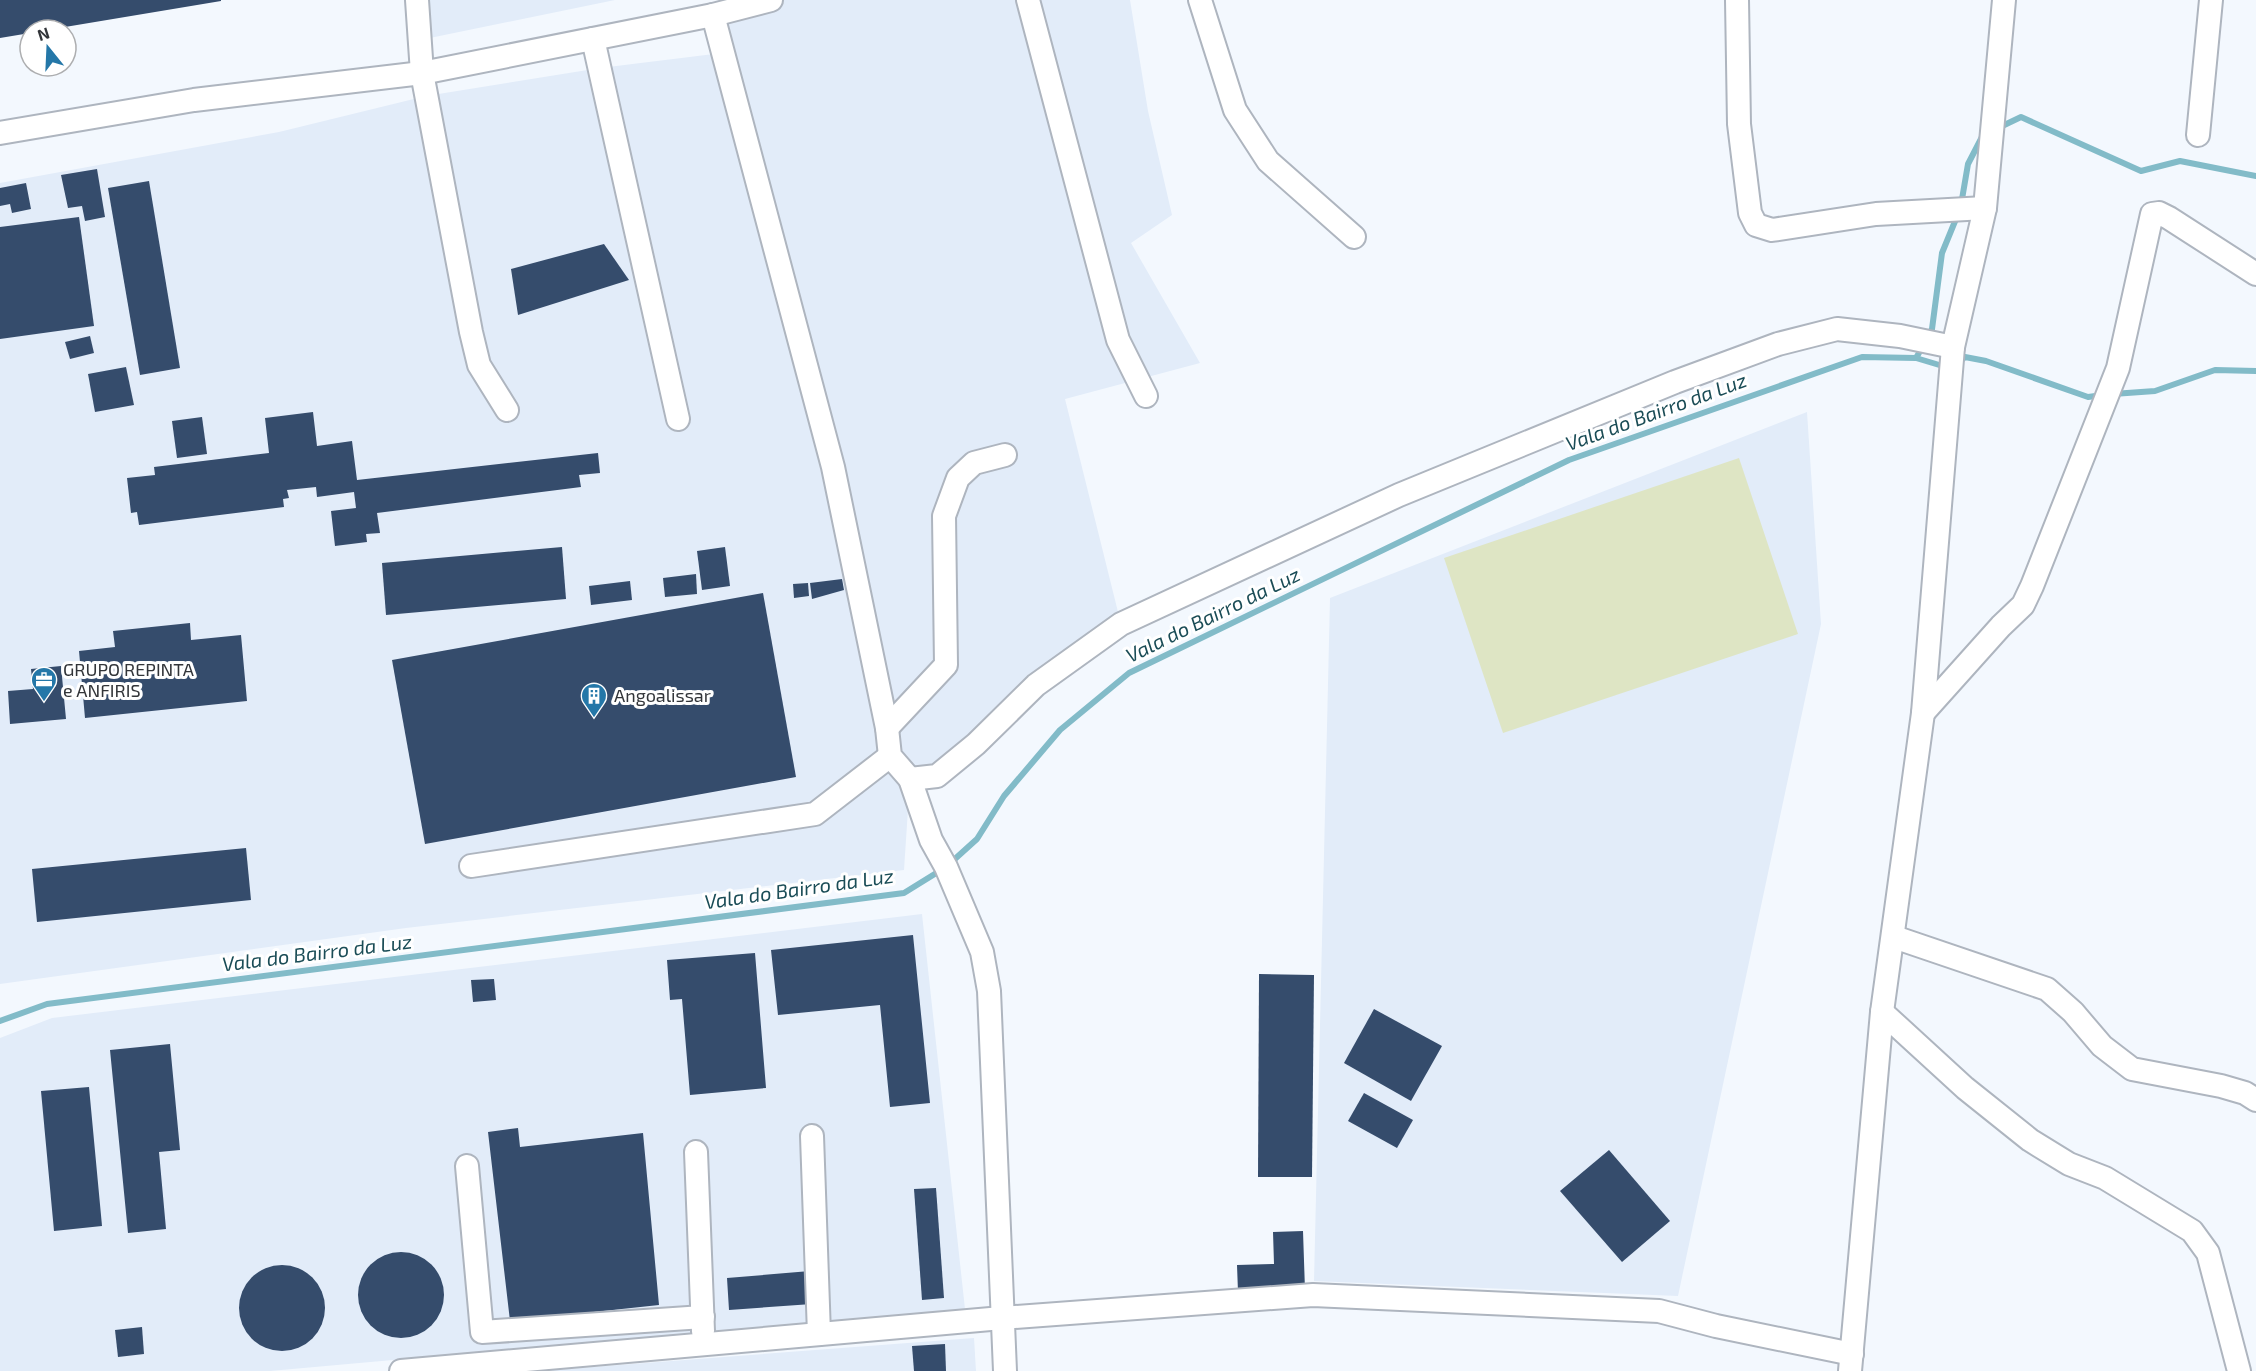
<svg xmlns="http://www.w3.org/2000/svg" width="2256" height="1371" font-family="'Exo 2',sans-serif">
  <rect width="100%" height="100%" fill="#f3f8fe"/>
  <g fill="#e2ecf9">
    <polygon points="417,0 615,0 420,40"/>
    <polygon points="764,0 1130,0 1148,111 1172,215 1131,243 1200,363 1065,399 1121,624 976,744 910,779 904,870 406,928 0,984 0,183 279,132 426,96 600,68 722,53 713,15"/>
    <polygon points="1807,412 1821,624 1678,1296 1314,1281 1330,598"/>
    <polygon points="922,914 965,1309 270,1371 0,1371 0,1038 52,1018"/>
    <polygon points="974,1338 976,1371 540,1371"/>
  </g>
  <polygon fill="#dee5c4" points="1739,458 1798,634 1503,733 1444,558"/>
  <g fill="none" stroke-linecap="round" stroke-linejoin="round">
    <g stroke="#82bbc8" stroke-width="6">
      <polyline points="1998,128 2021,117 2141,171 2180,161 2256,176"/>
      <polyline points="1961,205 1968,164 1983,135"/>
      <polyline points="1927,337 1932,329 1942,253 1958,214"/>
      <polyline points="1916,358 1946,367"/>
      <polyline points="1957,364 1965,357 1986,361 2088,397 2103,395"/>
      <polyline points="2113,394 2155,391 2215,370 2256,371"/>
      <polyline points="0,1021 47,1004 904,893 946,867 977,839 1004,796 1060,730 1129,673 1569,460 1862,357 1916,358 1923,346"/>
    </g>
  </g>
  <g fill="#354c6c">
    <polygon points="0,0 221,0 221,1 47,30 30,30 30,33 0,38"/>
    <polygon points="97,169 105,217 85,221 82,206 68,208 61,175"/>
    <polygon points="149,181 180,368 140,375 108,188"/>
    <polygon points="26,183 31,209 12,213 10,204 0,206 0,188"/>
    <polygon points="79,217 94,326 0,339 0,227"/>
    <polygon points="604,244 629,280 518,315 511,269"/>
    <polygon points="90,336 94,353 70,359 65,342"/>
    <polygon points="126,367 134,405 95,412 88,374"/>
    <polygon points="313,412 317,446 352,441 357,480 598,453 600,473 579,475 581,487 377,513 380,533 366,534 367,542 335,546 331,511 356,508 354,492 317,497 316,487 287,490 289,498 283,499 284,507 139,525 137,512 131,513 127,478 155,475 154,467 269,453 265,418"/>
    <polygon points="202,417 207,454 177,458 172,421"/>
    <polygon points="562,547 566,599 386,615 382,563"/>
    <polygon points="725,547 730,586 702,590 697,551"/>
    <polygon points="696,574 697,594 665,597 663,578"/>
    <polygon points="842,579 844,590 812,599 810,583"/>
    <polygon points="630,581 632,600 591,605 589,586"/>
    <polygon points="808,583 809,596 794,598 793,584"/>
    <polygon points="763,593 796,777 425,844 392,660"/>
    <polygon points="190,623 191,640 241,635 247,701 85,718 79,651 115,647 113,631"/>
    <polygon points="61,666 66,719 10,724 8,691 33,689 31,669"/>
    <polygon points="246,848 251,900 37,922 32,869"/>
    <polygon points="913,935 930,1103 890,1107 880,1005 778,1015 771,950"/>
    <polygon points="755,953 766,1088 690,1095 682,999 670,1000 667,960"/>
    <polygon points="1259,974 1314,975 1312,1177 1258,1177"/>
    <polygon points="494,979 496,1000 473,1002 471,980"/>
    <polygon points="1374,1009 1442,1046 1411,1101 1344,1063"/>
    <polygon points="170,1044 180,1150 159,1152 166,1229 128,1233 110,1050"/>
    <polygon points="89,1087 102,1226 54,1231 41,1091"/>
    <polygon points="1364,1093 1413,1120 1397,1148 1348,1121"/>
    <polygon points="518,1128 520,1147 643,1133 659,1305 510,1321 488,1132"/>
    <polygon points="1609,1150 1670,1221 1622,1262 1560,1191"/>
    <polygon points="936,1188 944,1298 922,1300 914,1189"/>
    <polygon points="1303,1231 1305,1290 1238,1292 1237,1265 1274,1264 1273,1232"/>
    <circle cx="401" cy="1295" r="43"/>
    <circle cx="282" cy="1308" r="43"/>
    <polygon points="810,1271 812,1304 729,1310 727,1278"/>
    <polygon points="142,1327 144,1354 118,1357 115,1330"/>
    <polygon points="945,1344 946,1371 914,1371 912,1346"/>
  </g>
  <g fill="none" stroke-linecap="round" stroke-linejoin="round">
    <defs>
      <g id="minor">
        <polyline points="417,0 422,73 471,332 479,365 507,410"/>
        <polyline points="1028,0 1118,340 1146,396"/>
        <polyline points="1200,0 1235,110 1268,161 1354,237"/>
        <polyline points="1737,0 1739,124 1750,213 1756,225 1772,230 1876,214 1985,208"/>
        <polyline points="713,15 833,467 887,728 890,756 910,779 931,840 946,867 982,952 989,991 1005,1371"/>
        <polyline points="593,39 678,419"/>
        <polyline points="0,133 194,100 422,73 713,15 771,0"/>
        <polyline points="2198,135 2211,0"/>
        <polyline points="1923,713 2001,626 2023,605 2032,586 2118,368 2152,214 2159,213 2169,218 2256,274"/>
        <polyline points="887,728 946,665 944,516 958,478 974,463 1005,455"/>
        <polyline points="910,779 937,776 976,744 1036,685 1121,624 1399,495 1675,382 1778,344 1837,329 1900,336 1953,347"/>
        <polyline points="471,866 815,814 890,756"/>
        <polyline points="1894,937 2047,989 2073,1012 2102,1046 2132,1069 2221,1086 2245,1093 2256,1100"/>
        <polyline points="1882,1012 1965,1088 2030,1140 2069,1164 2105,1178 2192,1231 2208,1253 2239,1371"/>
        <polyline points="812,1136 819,1334"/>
        <polyline points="696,1152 703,1331"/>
        <polyline points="467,1166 482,1332 703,1317"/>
        <polyline points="401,1371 1002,1318 1313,1295 1659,1311 1716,1326 1852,1354"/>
        <polyline points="1850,1371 1882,1012 1923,713 1953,347 1985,208 2004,0"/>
      </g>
    </defs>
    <use href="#minor" stroke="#aeb5bf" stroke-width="26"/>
    <use href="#minor" stroke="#fff" stroke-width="22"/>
  </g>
  <defs>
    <symbol id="office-pin" viewBox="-11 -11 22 30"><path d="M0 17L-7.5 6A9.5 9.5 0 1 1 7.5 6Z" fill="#2477a8" stroke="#fff"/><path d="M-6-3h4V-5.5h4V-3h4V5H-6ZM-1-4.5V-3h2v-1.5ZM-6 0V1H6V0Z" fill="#fff"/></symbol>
    <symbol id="building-pin" viewBox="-11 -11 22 30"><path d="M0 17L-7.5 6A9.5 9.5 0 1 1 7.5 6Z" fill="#2477a8" stroke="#fff"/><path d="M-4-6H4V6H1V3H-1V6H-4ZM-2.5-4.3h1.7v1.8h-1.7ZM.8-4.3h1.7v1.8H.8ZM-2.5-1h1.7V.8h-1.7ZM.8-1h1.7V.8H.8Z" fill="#fff"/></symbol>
  </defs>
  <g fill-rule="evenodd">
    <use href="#office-pin" x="29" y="665" width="30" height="40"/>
    <use href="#building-pin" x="579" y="681" width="30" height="40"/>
  </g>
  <g text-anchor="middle" stroke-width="6" stroke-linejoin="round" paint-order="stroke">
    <g font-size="18" fill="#323539" stroke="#fff" text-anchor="start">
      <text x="63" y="676">GRUPO REPINTA<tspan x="63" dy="21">e ANFIRIS</tspan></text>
      <text x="614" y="702">Angoalissar</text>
    </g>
    <g font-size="20" font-style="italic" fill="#1a4c56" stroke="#fff">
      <text transform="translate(1656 412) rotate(-20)" y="7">Vala do Bairro da Luz</text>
      <text transform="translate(1213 615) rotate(-26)" y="7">Vala do Bairro da Luz</text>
      <text transform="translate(799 889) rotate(-8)" y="7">Vala do Bairro da Luz</text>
      <text transform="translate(317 953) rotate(-7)" y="7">Vala do Bairro da Luz</text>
    </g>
  </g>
  <g transform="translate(48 48) rotate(342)"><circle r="28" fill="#ffffff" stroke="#adaeb0" stroke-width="1.5"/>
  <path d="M0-4.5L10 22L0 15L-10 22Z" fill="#2477a8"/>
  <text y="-9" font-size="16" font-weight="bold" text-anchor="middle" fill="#323539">N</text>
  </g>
</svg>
